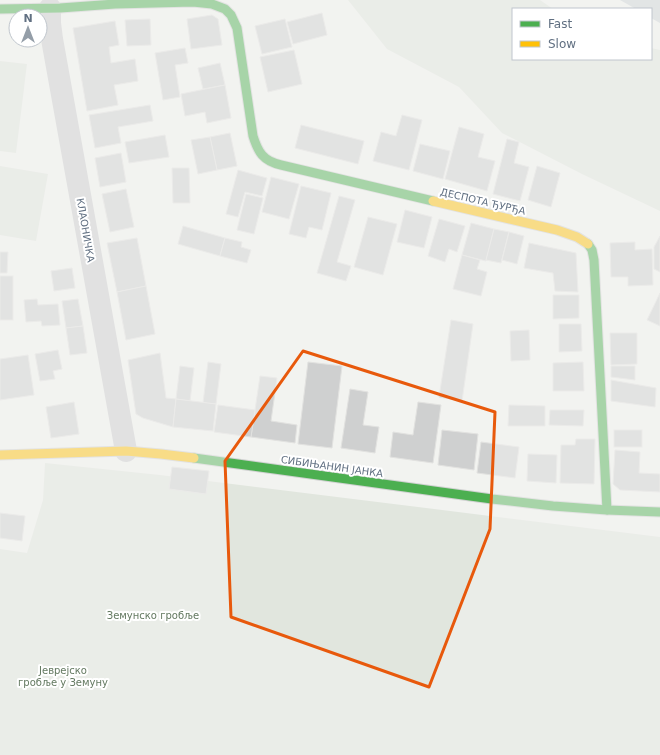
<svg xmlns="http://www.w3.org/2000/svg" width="660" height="755" font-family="'DejaVu Sans',sans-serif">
  <rect width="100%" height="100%" fill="#f2f3f0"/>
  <g fill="#e1e6de">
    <polygon points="348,0 540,0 553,9 513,9 513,59 651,59 651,48 660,50 660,211 582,174 502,133 459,87 387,49"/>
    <polygon points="0,61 27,64 16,153 0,151"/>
    <polygon points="0,166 48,174 36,241 0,235"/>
    <polygon points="45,463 160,475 660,537 660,755 0,755 0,549 27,553 43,500"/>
  </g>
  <polygon fill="#ced5d8" points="620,0 660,0 660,23 651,18 651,9 636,9"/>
  <g fill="#cfd0d0" stroke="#e2e2e0">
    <polygon points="322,13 327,35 293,44 287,22"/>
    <polygon points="212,15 218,19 222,45 191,49 187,19"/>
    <polygon points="150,19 151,45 127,46 125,20"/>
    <polygon points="285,19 292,47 262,54 255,26"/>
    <polygon points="115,21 119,45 109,47 111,63 135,59 138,81 114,85 118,105 87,111 73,28"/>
    <polygon points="185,48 188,63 175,65 180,97 163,100 155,53"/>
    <polygon points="294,50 302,84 268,92 260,57"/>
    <polygon points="220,63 225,85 203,89 198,68"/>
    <polygon points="225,85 231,118 207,123 205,112 185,116 181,94"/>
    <polygon points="150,105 153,121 118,127 121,143 95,148 89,115"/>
    <polygon points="402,115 422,120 409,170 373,161 381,132 396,136"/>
    <polygon points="301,125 364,141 358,164 295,148"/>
    <polygon points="459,127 484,134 478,157 495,161 487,191 445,179"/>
    <polygon points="230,133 237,166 217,170 210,137"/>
    <polygon points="165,135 169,157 129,163 125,142"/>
    <polygon points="210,137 217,170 198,174 191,140"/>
    <polygon points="507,139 519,142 514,163 529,167 520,201 493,194"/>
    <polygon points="420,144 450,151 443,179 413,171"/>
    <polygon points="121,153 126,182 100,187 95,158"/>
    <polygon points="537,166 560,173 551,207 528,200"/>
    <polygon points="172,168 189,168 190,203 173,203"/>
    <polygon points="238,170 267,178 262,196 245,192 238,217 226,214"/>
    <polygon points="271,177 299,184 289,219 262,212"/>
    <polygon points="301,186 331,193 322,230 309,227 306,238 289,234"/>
    <polygon points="126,189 134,227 110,232 102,194"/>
    <polygon points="246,194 263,198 254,234 237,230"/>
    <polygon points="339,196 355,200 337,262 351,266 346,281 317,273"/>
    <polygon points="405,210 432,217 424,248 397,242"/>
    <polygon points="368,217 397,224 383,275 354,267"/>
    <polygon points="439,219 465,226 457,252 449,249 445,262 428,256"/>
    <polygon points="471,223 494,229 486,261 462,255"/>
    <polygon points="183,226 225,238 220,256 178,244"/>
    <polygon points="494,229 509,232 501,263 486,260"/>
    <polygon points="509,232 524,236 517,264 502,260"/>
    <polygon points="660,236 660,272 654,269 654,247"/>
    <polygon points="137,238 146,286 117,292 107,243"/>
    <polygon points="225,238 242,242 241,247 251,250 247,263 220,256"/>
    <polygon points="635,242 635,250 652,249 653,285 628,286 628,277 611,277 610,243"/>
    <polygon points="529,243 576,253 578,292 555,291 553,273 524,268"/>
    <polygon points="0,252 8,252 7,273 0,273"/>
    <polygon points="462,255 480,260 477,269 487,272 481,296 453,289"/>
    <polygon points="72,268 75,288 54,291 51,271"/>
    <rect x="0" y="276" width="13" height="44"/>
    <polygon points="146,286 155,334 126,340 117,292"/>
    <polygon points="660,293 660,326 647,320"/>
    <polygon points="553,295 579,295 579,318 553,319"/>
    <polygon points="37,299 38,305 58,304 60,325 42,326 41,321 26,322 24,300"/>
    <polygon points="78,299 83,326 66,328 62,301"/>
    <polygon points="451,320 473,324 462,401 439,397"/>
    <polygon points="559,324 581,324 582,351 559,352"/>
    <polygon points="83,326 87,353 70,355 66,328"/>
    <polygon points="529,330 530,360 511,361 510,331"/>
    <polygon points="610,333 637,333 637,364 611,365"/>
    <polygon points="58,350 62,369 53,371 55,379 40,381 35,354"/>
    <polygon points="160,353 166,398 176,399 173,427 143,418 136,414 128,360"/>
    <polygon points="28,355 34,395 0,400 0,359"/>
    <polygon points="208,362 221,364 216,404 203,403"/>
    <polygon points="308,362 342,366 332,448 298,444"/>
    <polygon points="583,362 584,391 553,391 553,363"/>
    <polygon points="180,366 194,368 190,401 176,399"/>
    <polygon points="611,366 635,366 635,380 611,377"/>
    <polygon points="260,376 277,378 271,421 297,425 295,443 251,437"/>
    <polygon points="611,380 656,388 655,407 611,401"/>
    <polygon points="350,389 368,392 363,425 379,427 375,453 341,448"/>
    <polygon points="176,399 216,404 213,431 173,427"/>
    <polygon points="74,402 79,434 51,438 46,407"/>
    <polygon points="418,402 441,405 433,463 390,457 393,432 413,435"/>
    <polygon points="218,405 255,410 251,437 214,432"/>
    <polygon points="509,405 545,406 545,426 508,426"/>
    <polygon points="550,410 584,410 583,426 549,425"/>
    <polygon points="442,430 478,434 474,470 438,465"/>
    <rect x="614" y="430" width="28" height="17"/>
    <polygon points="576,439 595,439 594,484 560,483 561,445 575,445"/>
    <polygon points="481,442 519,447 515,478 477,473"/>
    <polygon points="615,450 640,452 639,473 660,474 660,492 620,490 613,484"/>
    <polygon points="528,454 557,455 556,483 527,481"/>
    <polygon points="172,467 209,471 206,494 169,489"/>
    <polygon points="0,513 25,516 22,541 0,538"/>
  </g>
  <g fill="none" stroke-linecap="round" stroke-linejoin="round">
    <defs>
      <g id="fast">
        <path d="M 0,9 L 60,8 L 115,4 L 193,2 L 212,4 L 225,9 L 231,15 L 237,28 L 253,136 C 258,152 263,161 281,165 L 433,201"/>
        <polyline points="588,244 592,250 594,260 607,510"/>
        <polyline points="194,458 492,499 553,506 607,510 660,512"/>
      </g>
      <g id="slow">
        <polyline points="433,201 557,230 577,237 588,244"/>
        <polyline points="0,455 126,451 161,454 194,458"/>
      </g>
    </defs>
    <use href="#fast" stroke="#d0d1d1" stroke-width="11"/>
    <use href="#slow" stroke="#d0d1d1" stroke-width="11"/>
    <polyline stroke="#cccdce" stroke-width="22" points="50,8 50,23 52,39 126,451"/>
    <use href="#fast" stroke="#4caf50" stroke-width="9"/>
    <use href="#slow" stroke="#ffc107" stroke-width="9"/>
  </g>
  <path d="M0 0H660V755H0ZM 303,351 L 495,412 L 490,529 L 429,687 L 231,617 L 225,461 Z" fill="#f2f3f0" fill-opacity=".55" fill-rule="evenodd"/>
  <path fill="none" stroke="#e8590c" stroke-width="3" stroke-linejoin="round" d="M 303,351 L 495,412 L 490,529 L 429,687 L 231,617 L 225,461 Z"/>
  <g text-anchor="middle" stroke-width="4" stroke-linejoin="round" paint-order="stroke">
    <g font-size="10" fill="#617082" stroke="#fff">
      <text transform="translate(483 201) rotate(13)" y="4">ДЕСПОТА ЂУРЂА</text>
      <text transform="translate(86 230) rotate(80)" y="4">КЛАОНИЧКА</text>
      <text transform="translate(332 466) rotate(8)" y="4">СИБИЊАНИН ЈАНКА</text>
    </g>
    <g font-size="10" fill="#637960" stroke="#fff">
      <text x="153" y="619">Земунско гробље</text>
      <text x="63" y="674">Јеврејско<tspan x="63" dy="12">гробље у Земуну</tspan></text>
    </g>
  </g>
  <rect x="512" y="8" width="140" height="52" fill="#ffffff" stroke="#c0c6cd"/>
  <rect x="520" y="21" width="20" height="6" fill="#4caf50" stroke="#c0c6cd"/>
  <text x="548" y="28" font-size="12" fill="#617082">Fast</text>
  <rect x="520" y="41" width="20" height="6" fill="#ffc107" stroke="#c0c6cd"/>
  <text x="548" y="48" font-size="12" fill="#617082">Slow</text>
  <g transform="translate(28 28)"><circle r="19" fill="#ffffff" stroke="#c0c6cd"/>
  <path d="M0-3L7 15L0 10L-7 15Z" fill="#949ea8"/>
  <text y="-6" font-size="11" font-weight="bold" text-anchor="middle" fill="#617082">N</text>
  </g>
</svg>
